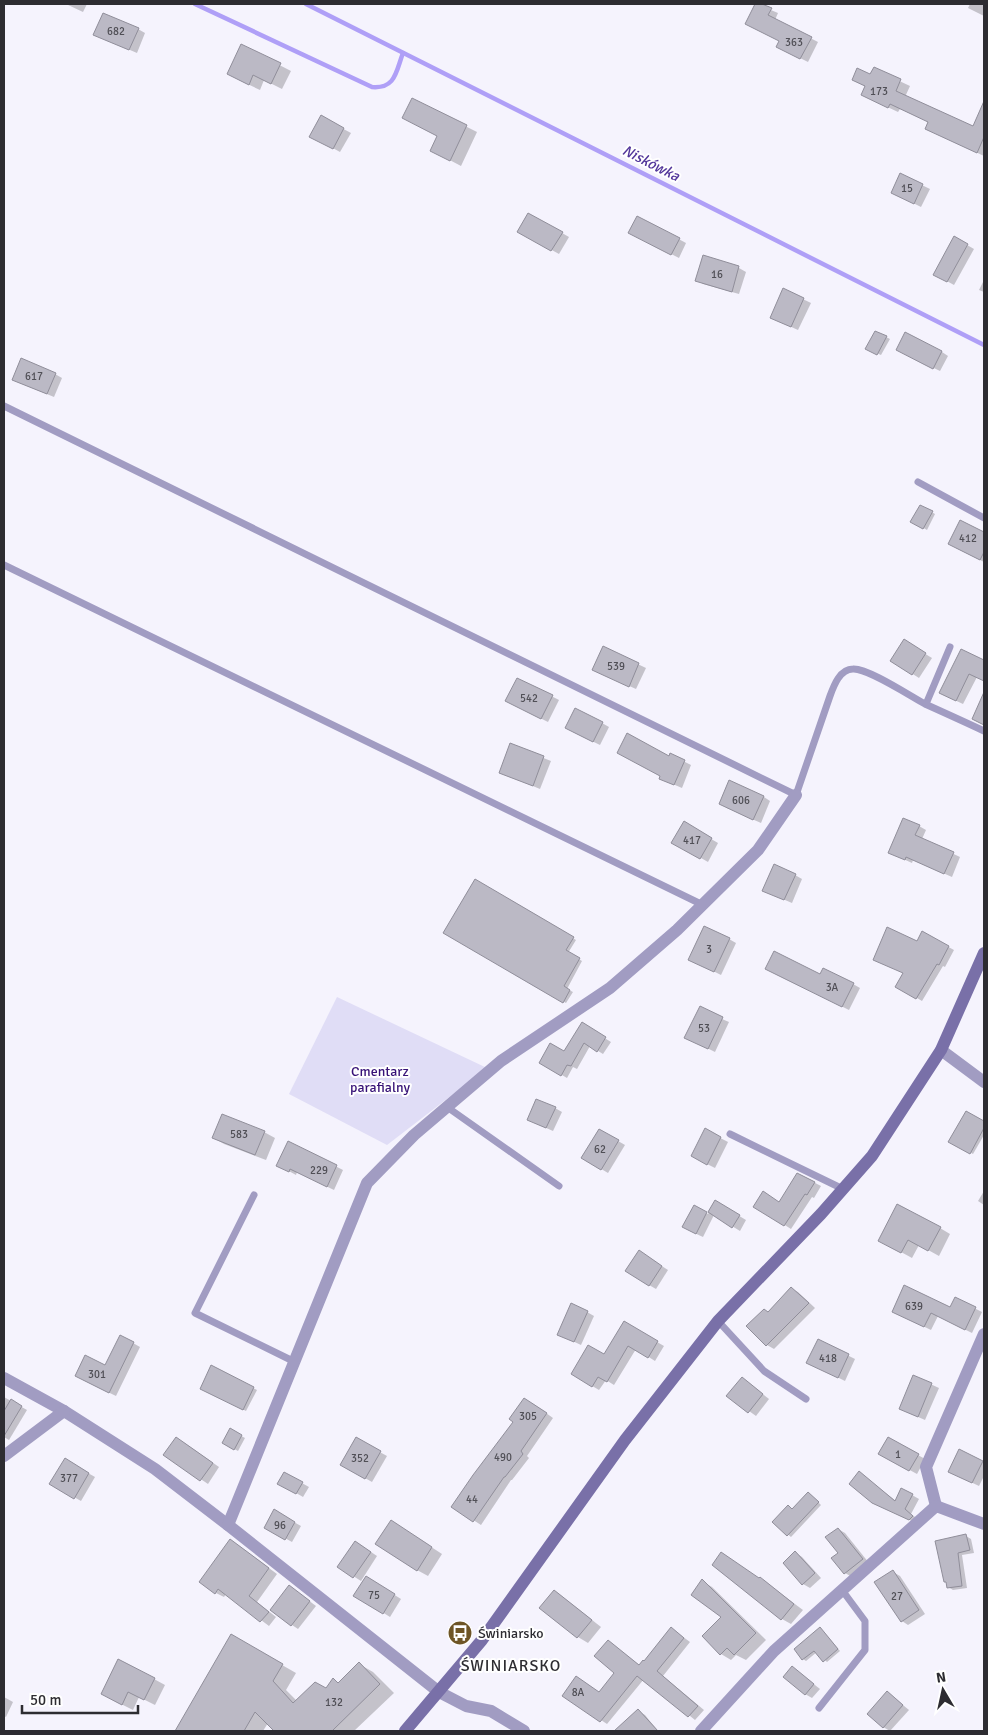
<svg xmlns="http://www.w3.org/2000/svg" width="988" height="1735" font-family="Signika,sans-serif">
  <rect width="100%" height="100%" fill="#f5f3fd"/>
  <polygon fill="#e0ddf6" points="337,997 487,1068 387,1145 289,1094"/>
  <g fill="#0003">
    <polygon points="66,4 87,4 83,12"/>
    <polygon points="757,4 778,13 775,20 818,42 808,62 784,50 780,40 747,23"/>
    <polygon points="970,4 984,4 984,16 968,8"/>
    <polygon points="138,29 145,33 137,53 102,38"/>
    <polygon points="242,46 291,71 282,89 264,80 260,90 239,80"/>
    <polygon points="874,69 910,86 905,97 973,128 980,114 984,116 984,156 937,134 930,122 900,109 898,112 862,95 866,87 853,80 871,76"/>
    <polygon points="413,100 477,132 461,166 442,156 439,136"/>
    <polygon points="321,117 351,133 340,152 311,136"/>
    <polygon points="901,175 930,189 921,207 899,196"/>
    <polygon points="529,214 569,237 559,254 519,232"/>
    <polygon points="638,217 686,243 679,258 636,236"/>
    <polygon points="955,238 974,249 954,285 934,274"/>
    <polygon points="703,257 739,268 746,272 739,294 703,284 697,280"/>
    <polygon points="984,280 984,292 979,290"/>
    <polygon points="784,290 811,303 798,330 778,321"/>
    <polygon points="876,332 890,339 881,355 867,349"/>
    <polygon points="942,352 948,356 940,371 905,354"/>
    <polygon points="55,374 62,378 54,397 20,383"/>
    <polygon points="921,506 935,514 927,530 912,521"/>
    <polygon points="961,522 984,534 984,562 956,548"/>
    <polygon points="904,641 932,658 919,678 892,661"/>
    <polygon points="604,648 646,668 636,689 600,673"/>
    <polygon points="961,651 984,661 984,680 977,677 963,704 948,697"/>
    <polygon points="518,679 559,700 548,722 514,705"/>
    <polygon points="602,723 609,727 600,745 573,732"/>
    <polygon points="511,745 551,761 540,789 501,773"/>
    <polygon points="671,755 691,765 682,788 668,782 662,776"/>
    <polygon points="764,797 770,801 761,823 727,808"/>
    <polygon points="684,823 718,843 708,862 673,842"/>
    <polygon points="919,826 926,830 922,839 960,857 952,877 913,860 912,863 890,853"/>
    <polygon points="795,875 802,879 792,903 771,894"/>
    <polygon points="475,880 576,940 568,953 582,961 567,989 573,992 566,1003 444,933"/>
    <polygon points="923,933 954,950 945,967 943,966 922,1001 897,986 904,973"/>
    <polygon points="729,939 736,943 721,975 697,963"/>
    <polygon points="773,972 820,976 853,984 860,988 849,1010"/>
    <polygon points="722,1019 729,1022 715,1052 693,1041"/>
    <polygon points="582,1024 611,1042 603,1054 590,1046 577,1069 573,1067 567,1078 540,1062 564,1052"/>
    <polygon points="555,1108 562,1112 553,1131 535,1123"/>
    <polygon points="966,1113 984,1123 984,1135 973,1154 950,1141"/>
    <polygon points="599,1130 625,1145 608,1173 583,1158"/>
    <polygon points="705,1130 728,1142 715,1168 699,1160"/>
    <polygon points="264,1132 275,1138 266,1160 224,1144 214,1138"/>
    <polygon points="288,1142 343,1170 334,1190 297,1172 296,1175 285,1169"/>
    <polygon points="798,1174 821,1186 814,1198 812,1197 791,1229 755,1206 780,1203"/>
    <polygon points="984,1191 984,1205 978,1201"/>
    <polygon points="716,1202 746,1220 740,1231 714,1215 703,1237 690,1231 694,1206 708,1214"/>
    <polygon points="940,1228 950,1234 939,1256 919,1245 912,1258 890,1246"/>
    <polygon points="646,1256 668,1270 656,1289 649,1285"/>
    <polygon points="792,1289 798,1292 815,1308 774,1349 767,1345 769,1313"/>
    <polygon points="956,1299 982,1312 972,1333 938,1316 931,1330 900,1315 951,1309"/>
    <polygon points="587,1312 594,1316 581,1345 566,1338"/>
    <polygon points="624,1323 664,1346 655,1361 636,1349 614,1385 606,1380 599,1390 572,1374 604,1356"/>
    <polygon points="819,1341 855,1359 845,1381 815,1366"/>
    <polygon points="133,1343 140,1347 116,1396 83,1380 105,1366"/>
    <polygon points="212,1367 257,1390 246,1411 201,1388"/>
    <polygon points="913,1376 939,1388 925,1420 900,1409"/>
    <polygon points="749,1383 769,1399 756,1416 728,1396"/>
    <polygon points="4,1397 27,1410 9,1440 4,1437"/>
    <polygon points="532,1403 553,1418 527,1456 529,1458 512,1480 511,1480 481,1525 453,1507"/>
    <polygon points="230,1430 245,1438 238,1451 223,1443"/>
    <polygon points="888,1438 925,1459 917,1474 880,1454"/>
    <polygon points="356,1439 387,1456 372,1482 342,1465"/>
    <polygon points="183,1442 219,1467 208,1484 165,1455"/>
    <polygon points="960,1451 984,1463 984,1476 979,1486 956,1475"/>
    <polygon points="65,1460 95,1477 81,1501 51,1484"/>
    <polygon points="284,1473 309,1487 303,1497 279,1483"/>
    <polygon points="859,1473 896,1501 912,1495 919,1499 911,1514 919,1520 916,1523 880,1506"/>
    <polygon points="811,1495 821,1505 791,1537 773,1522 792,1510"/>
    <polygon points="274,1511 301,1526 292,1542 265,1527"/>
    <polygon points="402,1528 442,1554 428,1576 417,1570"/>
    <polygon points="838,1529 845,1533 869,1563 852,1577 845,1573 839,1553"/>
    <polygon points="966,1536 971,1539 974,1553 962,1555 967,1588 953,1590 948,1587 948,1583 945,1581"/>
    <polygon points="238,1545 277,1574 257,1602 276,1617 269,1626 226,1594 224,1597 216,1593"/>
    <polygon points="362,1546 377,1556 361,1581 339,1567"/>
    <polygon points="796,1553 802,1557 821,1578 810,1588 803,1584"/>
    <polygon points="714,1564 761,1579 803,1610 791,1624 782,1619"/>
    <polygon points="893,1572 900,1576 925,1614 908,1625 902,1621"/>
    <polygon points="366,1577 401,1599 390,1617 355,1595"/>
    <polygon points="702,1581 712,1587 766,1640 746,1660 736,1655 731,1660 721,1654 723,1616"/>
    <polygon points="296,1591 316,1606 298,1629 292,1625"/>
    <polygon points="554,1591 564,1598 601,1627 588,1643 578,1637 541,1608"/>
    <polygon points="671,1628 690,1642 663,1676 704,1710 695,1720 644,1679 607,1724 601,1720 600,1693 616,1673 608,1641 640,1666 644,1662"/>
    <polygon points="820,1628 840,1651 827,1662 817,1652 806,1661 803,1659"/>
    <polygon points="231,1636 296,1673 286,1690 297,1701 326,1690 333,1679 339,1683 359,1664 373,1672 394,1693 354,1731 276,1731 268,1723 263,1731 183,1731 178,1728"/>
    <polygon points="792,1667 820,1689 812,1698 805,1694"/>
    <polygon points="154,1679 165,1685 155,1705 139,1697 133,1710 113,1700"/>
    <polygon points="887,1692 909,1710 890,1731 883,1727"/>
    <polygon points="4,1697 13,1702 6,1717 4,1716"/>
    <polygon points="638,1711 645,1715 658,1731 636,1731 627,1721"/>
  </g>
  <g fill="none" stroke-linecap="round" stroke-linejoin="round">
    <g stroke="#af9ff7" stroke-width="4.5">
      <path d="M 195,4 L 372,87 C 396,89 396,71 403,53"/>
      <polyline points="306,4 984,345"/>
    </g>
  </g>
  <g fill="#bbb9c5" stroke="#908e9a">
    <polygon points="755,4 762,4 772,8 768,15 812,37 800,59 776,47 779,41 745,24"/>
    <polygon points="103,13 139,28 129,50 93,35"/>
    <polygon points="241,44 281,63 271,84 253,75 249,85 227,74"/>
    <polygon points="874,67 901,79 896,91 973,126 984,101 984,137 977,153 925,129 928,122 890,104 888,108 861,95 865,86 852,80 857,68 870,74"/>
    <polygon points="412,98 467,125 450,161 430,151 437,136 402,118"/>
    <polygon points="321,115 344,128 333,149 309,137"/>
    <polygon points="900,173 923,184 914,204 891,193"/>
    <polygon points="528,213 563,232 551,251 517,232"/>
    <polygon points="637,216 680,238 671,255 628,233"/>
    <polygon points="954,236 968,244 947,282 933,275"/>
    <polygon points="703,255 739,266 732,292 695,281"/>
    <polygon points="783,288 804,298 791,327 770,318"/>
    <polygon points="875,331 887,336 877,355 865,349"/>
    <polygon points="905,332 942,351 933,369 896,350"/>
    <polygon points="21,358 56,373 47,394 12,380"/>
    <polygon points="920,505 933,511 923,529 910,522"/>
    <polygon points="960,520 984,532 984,552 980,560 948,544"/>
    <polygon points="904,639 926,653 912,675 890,661"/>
    <polygon points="603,646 639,663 629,687 592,670"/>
    <polygon points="961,649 984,660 984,681 969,674 956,701 939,693"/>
    <polygon points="517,678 553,695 541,719 505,701"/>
    <polygon points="984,692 984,725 972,719"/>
    <polygon points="575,708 603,722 593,742 565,728"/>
    <polygon points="627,733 669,756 670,753 685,760 674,785 659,779 660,776 617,753"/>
    <polygon points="510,743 544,756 533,786 499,773"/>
    <polygon points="729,780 764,796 753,820 719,804"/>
    <polygon points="903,818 920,825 915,835 954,852 944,874 906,857 905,860 888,853"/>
    <polygon points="684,821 712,838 700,859 671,843"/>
    <polygon points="774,864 796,874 784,900 762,891"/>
    <polygon points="475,879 574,937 566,950 580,958 564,986 570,990 563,1003 443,933"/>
    <polygon points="704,926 730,938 714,972 688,960"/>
    <polygon points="887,927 917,941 922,931 949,946 939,965 937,964 916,999 895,987 903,973 873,960"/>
    <polygon points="774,951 820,974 823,968 854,983 842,1007 765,969"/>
    <polygon points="700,1006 723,1017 708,1049 684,1038"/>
    <polygon points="582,1022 606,1037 597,1052 584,1043 571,1066 567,1065 561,1076 539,1063 550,1043 564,1051"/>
    <polygon points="536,1099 556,1107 546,1128 527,1120"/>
    <polygon points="966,1111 984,1121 984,1128 970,1154 948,1142"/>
    <polygon points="222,1114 265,1131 255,1155 212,1138"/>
    <polygon points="705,1128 721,1137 707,1165 691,1156"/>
    <polygon points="599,1129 619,1140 601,1170 581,1158"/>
    <polygon points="288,1141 337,1165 327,1187 290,1169 289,1172 276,1166"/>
    <polygon points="797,1173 815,1182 807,1195 805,1194 784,1226 753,1207 763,1191 779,1202"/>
    <polygon points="715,1200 740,1215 732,1228 708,1212"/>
    <polygon points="897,1204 941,1227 928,1251 908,1240 901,1253 878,1241"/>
    <polygon points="694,1205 707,1212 696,1234 682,1227"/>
    <polygon points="639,1250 662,1266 649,1286 625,1271"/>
    <polygon points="904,1285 950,1307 955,1297 976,1307 965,1330 931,1313 924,1327 892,1312"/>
    <polygon points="791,1287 809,1303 766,1346 746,1326 764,1309 768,1312"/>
    <polygon points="571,1303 588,1311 574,1342 557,1335"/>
    <polygon points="624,1321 658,1341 648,1358 628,1346 607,1382 598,1377 592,1387 571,1374 588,1345 604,1354"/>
    <polygon points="120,1335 134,1342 109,1393 75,1376 85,1355 105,1365"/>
    <polygon points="818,1339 849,1354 838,1378 806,1363"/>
    <polygon points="211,1365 254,1387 243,1410 200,1389"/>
    <polygon points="913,1375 932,1383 918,1417 899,1409"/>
    <polygon points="742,1377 763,1394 748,1413 726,1396"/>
    <polygon points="524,1398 547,1413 521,1451 523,1454 505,1477 504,1477 473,1522 451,1507 473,1475 513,1422 509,1419"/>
    <polygon points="11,1399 22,1406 4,1436 4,1411"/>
    <polygon points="230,1428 242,1435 234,1450 222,1443"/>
    <polygon points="176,1437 213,1463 200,1481 163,1455"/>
    <polygon points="356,1437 381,1451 365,1479 340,1465"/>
    <polygon points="888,1437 919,1454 909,1471 878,1454"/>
    <polygon points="959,1449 983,1461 972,1483 948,1472"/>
    <polygon points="65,1458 89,1473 74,1499 49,1484"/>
    <polygon points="859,1471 895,1501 901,1488 913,1494 905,1509 913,1516 909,1520 872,1503 849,1484"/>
    <polygon points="284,1472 303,1482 296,1494 277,1484"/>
    <polygon points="808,1492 819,1502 787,1536 772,1522 788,1505 792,1509"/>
    <polygon points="274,1509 295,1522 285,1540 264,1528"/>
    <polygon points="391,1520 432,1547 417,1571 375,1544"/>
    <polygon points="838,1528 863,1559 844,1574 831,1558 838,1553 825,1537"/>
    <polygon points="966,1534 970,1550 958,1553 962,1586 947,1588 946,1582 944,1582 935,1541"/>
    <polygon points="230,1539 269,1568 249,1596 269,1612 260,1622 218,1589 215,1594 199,1582"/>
    <polygon points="355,1541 371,1552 353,1578 337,1567"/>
    <polygon points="795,1551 815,1573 802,1585 783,1563"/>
    <polygon points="721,1552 759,1578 760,1577 794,1604 781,1620 712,1565"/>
    <polygon points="893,1570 919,1610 901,1622 874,1582"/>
    <polygon points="366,1576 395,1594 383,1614 353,1596"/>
    <polygon points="702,1579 756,1633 734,1655 727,1648 720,1655 702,1636 721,1617 691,1595"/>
    <polygon points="289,1585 310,1601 291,1626 270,1610"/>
    <polygon points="554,1590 592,1620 577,1638 539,1608"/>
    <polygon points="671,1627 684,1638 657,1671 698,1706 688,1717 637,1676 600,1722 562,1696 576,1676 599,1692 614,1673 594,1656 608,1640 639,1665 643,1660 644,1661"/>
    <polygon points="820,1627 838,1649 823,1662 814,1651 802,1660 794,1649"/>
    <polygon points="231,1634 283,1664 273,1681 293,1703 315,1682 326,1688 333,1678 338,1683 359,1662 380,1684 332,1731 274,1731 255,1712 244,1731 175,1731"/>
    <polygon points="118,1659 155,1678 144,1700 128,1692 122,1705 101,1694"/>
    <polygon points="792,1666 814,1684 805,1695 783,1677"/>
    <polygon points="887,1691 903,1705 883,1728 867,1714"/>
    <polygon points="638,1709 658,1731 614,1731"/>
  </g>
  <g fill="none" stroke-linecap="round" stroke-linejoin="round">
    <g stroke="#a19cc2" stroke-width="7">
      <path d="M 4,406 L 796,795 L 830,696 C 834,685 840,669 853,669 C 868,668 910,696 925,704 C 945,713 965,722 984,731"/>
      <polyline points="918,482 984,518"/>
      <polyline points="4,565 703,905"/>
      <polyline points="926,704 950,647"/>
      <polyline points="447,1107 559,1186"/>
      <polyline points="730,1134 843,1189"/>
      <polyline points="254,1195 195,1313 295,1362"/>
      <polyline points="718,1321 764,1371 806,1399"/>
      <polyline points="819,1708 865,1650 865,1621 842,1590"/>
    </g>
    <g stroke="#a19cc2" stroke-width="12">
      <polyline points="941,1050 984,1082"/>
      <polyline points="4,1378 64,1411 155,1469 228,1525 439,1692 466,1706 491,1711 524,1731"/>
      <polyline points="4,1456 64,1411"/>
      <polyline points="936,1506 926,1467 984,1334"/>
      <polyline points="228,1525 367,1183 414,1135 501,1061 610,988 677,930 758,850 796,795"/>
      <polyline points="701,1731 774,1651 936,1506 984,1524"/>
    </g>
    <polyline stroke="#7970a8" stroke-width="12" points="405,1731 482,1640 625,1440 718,1321 821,1214 872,1156 941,1050 984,953"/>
  </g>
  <defs>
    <symbol id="bus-disc" viewBox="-11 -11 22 22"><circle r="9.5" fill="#6e5526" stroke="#fff"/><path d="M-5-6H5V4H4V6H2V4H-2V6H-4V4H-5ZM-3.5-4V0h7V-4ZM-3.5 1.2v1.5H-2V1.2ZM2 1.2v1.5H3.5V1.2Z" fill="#fff"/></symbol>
  </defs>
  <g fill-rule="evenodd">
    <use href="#bus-disc" x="446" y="1619" width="28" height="28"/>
  </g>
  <g text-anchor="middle" stroke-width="4" stroke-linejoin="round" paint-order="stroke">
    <g font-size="11" fill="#504f56">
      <text x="116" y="35">682</text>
      <text x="794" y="46">363</text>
      <text x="879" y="95">173</text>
      <text x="907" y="192">15</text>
      <text x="717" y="278">16</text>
      <text x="34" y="380">617</text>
      <text x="968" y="542">412</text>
      <text x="616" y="670">539</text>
      <text x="529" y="702">542</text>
      <text x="741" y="804">606</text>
      <text x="692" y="844">417</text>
      <text x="709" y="953">3</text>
      <text x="832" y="991">3A</text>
      <text x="704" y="1032">53</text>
      <text x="239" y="1138">583</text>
      <text x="600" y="1153">62</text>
      <text x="319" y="1174">229</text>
      <text x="914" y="1310">639</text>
      <text x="828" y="1362">418</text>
      <text x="97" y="1378">301</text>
      <text x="528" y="1420">305</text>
      <text x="898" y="1458">1</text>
      <text x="503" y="1461">490</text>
      <text x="360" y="1462">352</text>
      <text x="69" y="1482">377</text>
      <text x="472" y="1503">44</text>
      <text x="280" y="1529">96</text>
      <text x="374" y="1599">75</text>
      <text x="897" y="1600">27</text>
      <text x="578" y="1696">8A</text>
      <text x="334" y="1706">132</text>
    </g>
    <g font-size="14" fill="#371277" stroke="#fff">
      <text x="380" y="1076">Cmentarz<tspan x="380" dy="16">parafialny</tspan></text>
    </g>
    <g font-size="14" fill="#2d2c31" stroke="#fff" text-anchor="start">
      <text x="478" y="1638">Świniarsko</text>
    </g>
    <g font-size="15" font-style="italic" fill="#53379b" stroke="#fff">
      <text transform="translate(651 163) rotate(27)" y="5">Niskówka</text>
    </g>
    <g font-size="16" letter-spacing="1" fill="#2d2c31" stroke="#fff">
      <text x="511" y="1671">ŚWINIARSKO</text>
    </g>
  </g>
  <rect width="988" height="1735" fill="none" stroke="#2d2c31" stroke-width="10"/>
  <g transform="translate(943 1690) rotate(351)" stroke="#ffffff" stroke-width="4" paint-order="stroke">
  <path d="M0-4L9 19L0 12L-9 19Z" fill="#2d2c31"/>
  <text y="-8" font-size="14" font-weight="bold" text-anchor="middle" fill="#2d2c31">N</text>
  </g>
  <path d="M22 1705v8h116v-8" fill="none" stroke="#2d2c31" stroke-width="2.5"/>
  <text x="30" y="1705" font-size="15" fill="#2d2c31" stroke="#ffffff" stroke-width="4" paint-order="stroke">50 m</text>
</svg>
